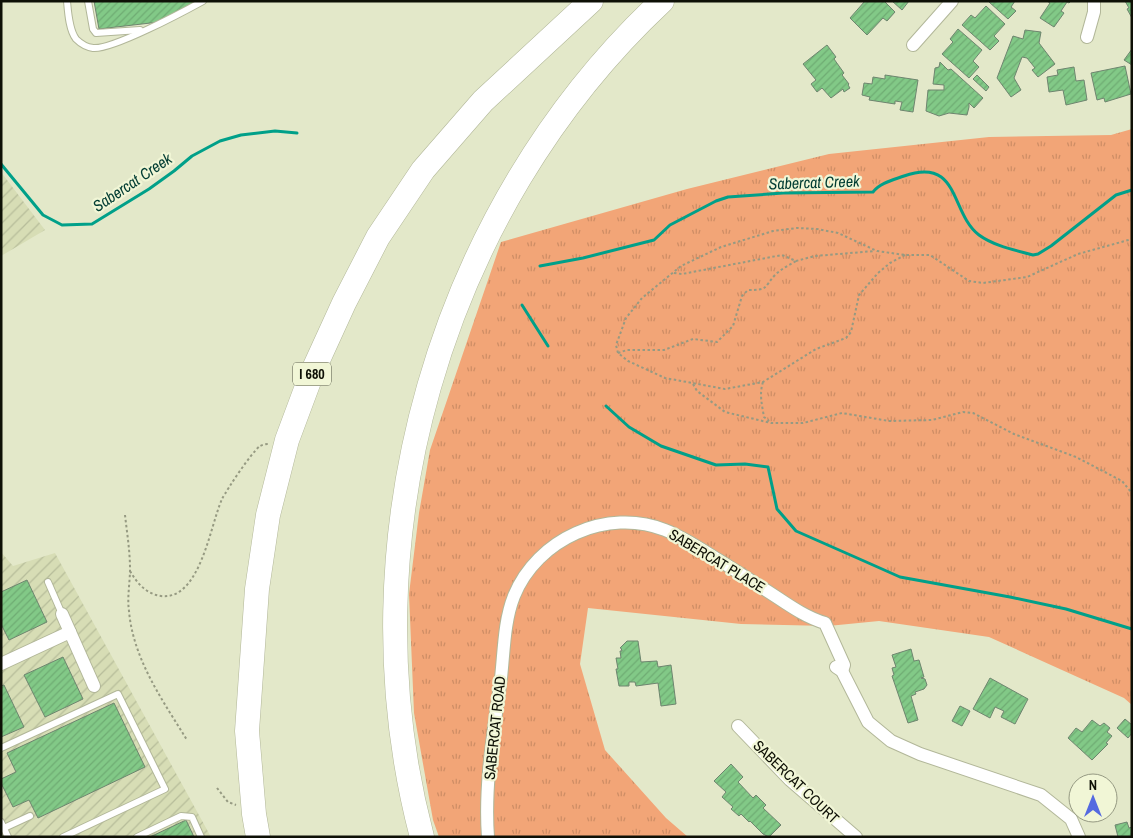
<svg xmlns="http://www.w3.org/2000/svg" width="1133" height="838" font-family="'Archivo Narrow',sans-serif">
  <defs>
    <pattern id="industrial-furrows" width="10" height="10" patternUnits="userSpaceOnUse" patternTransform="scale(1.25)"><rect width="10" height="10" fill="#d7ddb5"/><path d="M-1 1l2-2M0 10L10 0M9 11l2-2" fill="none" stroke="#b7bd9a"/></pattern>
    <pattern id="grass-tufts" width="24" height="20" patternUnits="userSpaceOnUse" patternTransform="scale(1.25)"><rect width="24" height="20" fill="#f2a577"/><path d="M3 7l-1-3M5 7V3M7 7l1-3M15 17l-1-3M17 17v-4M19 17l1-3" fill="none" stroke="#ce8d65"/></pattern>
    <pattern id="building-hatch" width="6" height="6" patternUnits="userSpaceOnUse" patternTransform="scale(1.25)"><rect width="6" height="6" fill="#82c987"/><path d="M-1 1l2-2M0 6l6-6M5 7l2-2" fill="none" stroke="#6fac73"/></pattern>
  </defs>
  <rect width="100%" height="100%" fill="#e3e8c9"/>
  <g fill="url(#industrial-furrows)">
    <polygon points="1,172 45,230 1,256"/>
    <polygon points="1,552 13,566 55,553 211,837 1,837"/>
  </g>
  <polygon fill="url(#grass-tufts)" points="1132,129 1132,705 1124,698 989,637 879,621 828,626 741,624 588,608 580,664 605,750 666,818 688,837 439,837 433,820 414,713 409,594 419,513 430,450 501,242 687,189 829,154 989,137 1111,135"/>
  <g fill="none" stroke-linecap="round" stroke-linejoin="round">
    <g stroke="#00a089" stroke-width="3">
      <polyline points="1,164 43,215 62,225 92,224 149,189 174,171 192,156 220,141 241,135 275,131 297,133"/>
      <path d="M 540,266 L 583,258 L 654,240 L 670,225 L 716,201 L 728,197 L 783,193 L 873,192 C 880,183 893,180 904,176 C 960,156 950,213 979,235 C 994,246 1015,250 1033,255 L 1038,254 L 1051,246 L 1116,195 L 1132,190"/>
      <polyline points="522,305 548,346"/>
      <polyline points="606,406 629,427 661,446 716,465 745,464 768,467 777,509 796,531 864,561 900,577 1010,597 1066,609 1132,629"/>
    </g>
  </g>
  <g fill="url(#building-hatch)" stroke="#6e856f">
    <polygon points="94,1 198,1 159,22 99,29"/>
    <polygon points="865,1 884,1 895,12 887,21 883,18 867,35 850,18"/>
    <polygon points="892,1 909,1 902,10"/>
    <polygon points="1015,1 1011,7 1016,11 1008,19 989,2"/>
    <polygon points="1071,1 1069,3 1067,2 1061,11 1064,13 1054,27 1040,18 1050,3 1047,1"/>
    <polygon points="1125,1 1132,1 1132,18 1127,9 1129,8"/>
    <polygon points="986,6 1005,24 994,36 999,41 990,50 962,25 971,15 975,18"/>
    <polygon points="958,29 982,50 973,61 979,67 969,78 942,54 953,42 950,39"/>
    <polygon points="1025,30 1041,32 1039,43 1055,64 1038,77 1032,70 1035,68 1027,58 1022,57 1014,78 1021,90 1011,97 997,78 1013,36 1023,39"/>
    <polygon points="827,45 836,57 834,59 844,73 842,75 849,84 848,85 850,88 844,92 843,89 831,98 822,88 817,92 811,84 816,80 803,64"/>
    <polygon points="1132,49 1132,65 1124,60"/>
    <polygon points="940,62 948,70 951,69 983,98 974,108 969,103 969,107 967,115 949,113 939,116 926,111 928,90 944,90 944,85 933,84 935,68 939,67"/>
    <polygon points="1125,66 1131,94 1105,102 1104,98 1097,100 1091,73"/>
    <polygon points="1074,67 1076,81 1084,80 1087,100 1066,105 1063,90 1049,92 1047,77 1058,75 1057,70"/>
    <polygon points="885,75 918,80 913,112 900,110 902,102 895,101 895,104 869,100 870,97 862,95 864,83 872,84 873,77 885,79"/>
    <polygon points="977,75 989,87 986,91 973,79"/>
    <polygon points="27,580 47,622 9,640 1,624 1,592"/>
    <polygon points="627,641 638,641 641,662 657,661 658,667 671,665 676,704 661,706 658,683 636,686 635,682 629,682 629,686 619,686 616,669 618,669 616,658 621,658 620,651 622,651 621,648 620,648"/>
    <polygon points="911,649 914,661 919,660 924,677 921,678 925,679 927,685 924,689 915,692 916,694 911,696 918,720 908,723 892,676 894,675 892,668 896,667 892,655"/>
    <polygon points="63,657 83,699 45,717 24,675"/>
    <polygon points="990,678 1028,699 1015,724 1001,717 1004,711 995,707 990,718 973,709"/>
    <polygon points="4,685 24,727 1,737 1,686"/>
    <polygon points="114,703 145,767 38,818 29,800 13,807 1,783 1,779 16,772 7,753"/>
    <polygon points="960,706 970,711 962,726 952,721"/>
    <polygon points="1125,719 1132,725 1132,733 1128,738 1117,728"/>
    <polygon points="1092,720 1100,726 1104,723 1110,728 1107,732 1112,736 1106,743 1108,744 1092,760 1068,738 1076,728 1082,732"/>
    <polygon points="731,764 743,777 738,782 753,798 756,795 766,805 763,808 781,825 769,837 763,834 750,821 749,822 741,814 739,816 731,809 733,807 722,797 726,792 714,781"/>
    <polygon points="186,820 194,837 150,837"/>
    <polygon points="1127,822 1129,828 1132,827 1132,837 1118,837 1115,825"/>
  </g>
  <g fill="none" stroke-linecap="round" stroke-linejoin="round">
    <defs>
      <g id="lane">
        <path d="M 67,1 C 68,12 69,30 76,39 C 80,43 86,47 93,48 C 112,50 183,12 203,1"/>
        <polyline points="88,1 93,29 96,33 140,30"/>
        <polyline points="48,582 62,614"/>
        <polyline points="1,748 118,694 165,789 63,837"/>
        <polyline points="1,822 8,837"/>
        <polyline points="4,828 30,816"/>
        <polyline points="137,837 181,816 192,817 201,837"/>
      </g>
      <g id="street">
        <polyline points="1087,37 1094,12 1094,1"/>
        <polyline points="913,45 952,1"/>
        <polyline points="62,614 94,686"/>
        <polyline points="1,664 70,632"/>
        <polyline points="836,667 842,671 868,722 891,741 920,754 1041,795 1071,819 1079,837"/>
        <polyline points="738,726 790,780 856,837"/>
        <path d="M 488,837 C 484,784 494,730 501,678 C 504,651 504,621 514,596 C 537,539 607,507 665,530 C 683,537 701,549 717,559 C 738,572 758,585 778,598 C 793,608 808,618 825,623 L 844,665 L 842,671"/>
      </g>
      <g id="highway">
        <polyline points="258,837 254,814 247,731 257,589 268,515 287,440 312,373 344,303 378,237 423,170 483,101 591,1"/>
        <path d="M 422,837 C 344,542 439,209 662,1"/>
      </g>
    </defs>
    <use href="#lane" stroke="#b2b799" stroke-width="8"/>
    <use href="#street" stroke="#b2b799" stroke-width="14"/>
    <use href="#highway" stroke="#b2b799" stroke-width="25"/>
    <g stroke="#969a82" stroke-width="2" stroke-dasharray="2.5 2.5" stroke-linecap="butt">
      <polyline points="905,255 890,263 878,273 859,295 851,332 846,338 816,349 763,382 725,389 665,378 628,361 618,353 616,345 626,318 642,298 681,266 721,247 773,231 797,228 817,229 838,233 877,251 905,255 930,255 969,281 983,283 1027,277 1078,254 1132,239"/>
      <polyline points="674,273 682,274 782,255 796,261 815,256 875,251"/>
      <path d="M 618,353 L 627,350 L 664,350 L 693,339 L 717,342 L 733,326 L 742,296 L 748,290 C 769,290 763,288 775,275 C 781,269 789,265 796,261"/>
      <path d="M 763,382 C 759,394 762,405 764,417 L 769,421"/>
      <polyline points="693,384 697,391 725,412 771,423 803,423 842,413 889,421 932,420 963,412 973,413 1014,434 1076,457 1122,481 1131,492"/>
      <path d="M 125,515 C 127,533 130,551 130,569 C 130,583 127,597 129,611 C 133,659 163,701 187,740"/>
      <path d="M 130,571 C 137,583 146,594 161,596 C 200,601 210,526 222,499 C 228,488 251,453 260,446 C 262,445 265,444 268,444"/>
      <polyline points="217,788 228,802 236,805"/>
    </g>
    <use href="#lane" stroke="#fff" stroke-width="6"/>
    <use href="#street" stroke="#fff" stroke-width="12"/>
    <use href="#highway" stroke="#fff" stroke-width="24"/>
  </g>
  <g text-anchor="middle" stroke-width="4.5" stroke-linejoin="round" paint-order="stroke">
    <rect fill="#f1f6d6" stroke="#525544" stroke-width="1" x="293" y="362.5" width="38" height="23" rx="4"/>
    <g font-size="14" font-weight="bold" fill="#0e1006">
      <text x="312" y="379">I 680</text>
    </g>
    <g font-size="15" fill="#0e1006" stroke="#f1f6d6">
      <text transform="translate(717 561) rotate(31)" y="5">SABERCAT PLACE</text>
      <text transform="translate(495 728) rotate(-84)" y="5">SABERCAT ROAD</text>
      <text transform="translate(796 782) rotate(44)" y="5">SABERCAT COURT</text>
    </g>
    <g font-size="16" font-style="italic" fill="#003c32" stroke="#f1f6d6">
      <text transform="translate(132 182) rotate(-34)" y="6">Sabercat Creek</text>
      <text transform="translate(814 182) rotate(-2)" y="6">Sabercat Creek</text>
    </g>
  </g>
  <rect width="1133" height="838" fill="none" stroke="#0e1006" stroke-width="5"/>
  <g transform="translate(1093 798)"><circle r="24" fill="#f1f6d6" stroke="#969a83"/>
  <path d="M0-4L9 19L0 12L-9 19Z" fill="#556ae0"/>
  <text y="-8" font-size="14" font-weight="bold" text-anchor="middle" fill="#0e1006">N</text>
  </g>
</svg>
